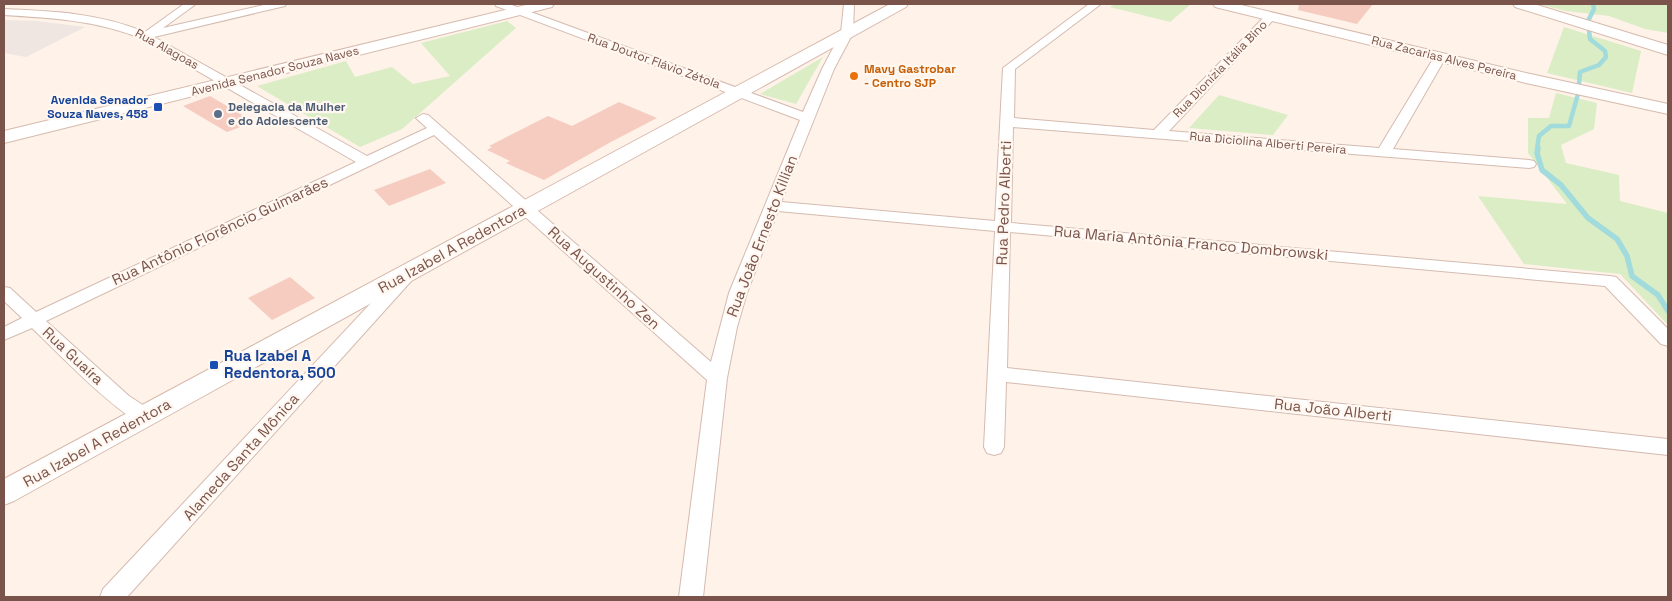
<svg xmlns="http://www.w3.org/2000/svg" width="1672" height="601" font-family="'Space Grotesk',sans-serif">
  <rect width="100%" height="100%" fill="#fef2e9"/>
  <polygon fill="#efe6e2" points="4,20 37,21 85,27 26,57 4,53"/>
  <g fill="#dbedc5">
    <polygon points="1115,4 1191,4 1170,22 1110,7"/>
    <polygon points="1539,4 1668,4 1668,33 1645,29 1609,16 1566,11"/>
    <polygon points="507,21 516,28 402,129 360,147 257,86 346,61 355,77 392,67 413,84 450,76 421,43"/>
    <polygon points="1564,27 1641,51 1632,93 1547,73"/>
    <polygon points="823,57 796,104 760,94"/>
    <polygon points="1556,93 1597,103 1594,129 1561,145 1566,163 1619,175 1620,201 1668,213 1668,325 1620,274 1524,264 1478,196 1567,204 1528,153 1528,118 1549,118"/>
    <polygon points="1219,95 1288,115 1273,135 1189,128"/>
  </g>
  <g fill="none" stroke-linecap="round" stroke-linejoin="round">
    <g stroke="#a1dbdc" stroke-width="4.5">
      <polyline points="1579,84 1580,72 1599,65 1606,57 1605,51 1590,39 1588,21 1594,9 1593,4"/>
      <polyline points="1537,149 1539,136 1551,126 1569,126 1578,94"/>
    </g>
    <polyline stroke="#a1dbdc" stroke-width="5.5" points="1538,148 1537,153 1542,170 1561,185 1588,218 1617,239 1627,256 1632,276 1658,295 1668,311"/>
  </g>
  <g fill="#f5ccbf">
    <polygon points="1299,4 1373,4 1357,24 1298,10"/>
    <polygon points="210,96 254,122 227,132 183,106"/>
    <polygon points="619,102 657,118 609,143 544,180 506,163 510,161 487,150 492,147 489,146 548,116 572,126"/>
    <polygon points="430,169 446,183 389,206 374,190"/>
    <polygon points="290,277 315,298 272,320 248,298"/>
  </g>
  <g fill="none" stroke-linecap="round" stroke-linejoin="round">
    <defs>
      <g id="street">
        <path d="M 184,4 L 196,4 L 163,28 L 268,4 L 286,4 L 285,6 L 154,37 L 367,156 L 427,128 L 416,118 L 423,114 L 428,115 L 711,362 L 729,293 L 800,120 L 496,6 L 495,4 L 509,4 L 803,112 L 822,69 L 841,33 L 844,4 L 854,4 L 853,33 L 834,69 L 781,202 L 995,221 L 1003,68 L 1089,4 L 1101,4 L 1015,69 L 1014,118 L 1154,130 L 1267,14 L 1271,13 L 1277,16 L 1275,18 L 1169,131 L 1379,148 L 1436,54 L 1444,54 L 1446,57 L 1393,149 L 1529,160 L 1534,161 L 1536,164 L 1534,167 L 1529,168 L 1013,127 L 1011,223 L 1610,276 L 1616,277 L 1668,329 L 1668,346 L 1661,344 L 1605,286 L 1010,232 L 1007,368 L 1668,439 L 1668,455 L 1006,382 L 1004,447 L 1001,453 L 994,455 L 987,453 L 984,447 L 995,231 L 778,211 L 747,293 L 737,327 L 727,378 L 703,597 L 679,597 L 707,380 L 434,135 L 46,321 L 129,396 L 152,411 L 155,416 L 152,421 C 151,422 146,423 145,423 C 125,423 50,345 32,328 L 4,340 L 4,327 L 22,318 L 4,301 L 4,287 L 10,288 L 36,312 L 356,162 L 140,38 C 95,20 51,18 4,15 L 4,9 C 53,11 99,13 145,32 Z"/>
        <polygon points="407,270 413,271 415,275 413,279 127,597 100,597 103,589 401,271"/>
      </g>
      <g id="secondary">
        <polygon points="530,4 554,4 552,7 4,143 4,131"/>
        <polygon points="890,4 908,4 906,7 14,501 4,505 4,479"/>
        <polygon points="1213,4 1237,4 1526,73 1668,104 1668,114 1526,83 1215,7"/>
        <polygon points="1513,4 1534,4 1668,45 1668,55 1515,7"/>
      </g>
    </defs>
    <use href="#street" stroke="#d4bbb0" stroke-width="2"/>
    <use href="#secondary" stroke="#d7baac" stroke-width="2"/>
    <use href="#street" fill="#fff" fill-rule="evenodd"/>
    <use href="#secondary" fill="#fff" fill-rule="evenodd"/>
  </g>
  <circle fill="#e8710a" stroke="#fff7f0" stroke-width="2" cx="854" cy="76" r="5"/>
  <g fill="#1a4fb4" stroke="#fff7f0" stroke-width="2">
    <rect x="153" y="102" width="10" height="10" rx="2.5"/>
    <rect x="209" y="360" width="10" height="10" rx="2.5"/>
  </g>
  <circle fill="#5c6f8a" stroke="#fff7f0" stroke-width="2" cx="218" cy="114" r="5"/>
  <g text-anchor="middle" stroke-width="4.5" stroke-linejoin="round" paint-order="stroke">
    <g font-size="12" fill="#7a544a" stroke="#fff7f0">
      <text transform="translate(167 49) rotate(29)" y="4">Rua Alagoas</text>
      <text transform="translate(1444 58) rotate(14)" y="4">Rua Zacarias Alves Pereira</text>
      <text transform="translate(654 61) rotate(20)" y="4">Rua Doutor Flávio Zétola</text>
      <text transform="translate(1220 69) rotate(-46)" y="4">Rua Dionízia Itália Bino</text>
      <text transform="translate(275 71) rotate(-14)" y="4">Avenida Senador Souza Naves</text>
      <text transform="translate(1268 143) rotate(5)" y="4">Rua Diciolina Alberti Pereira</text>
    </g>
    <g font-size="12" font-weight="bold" fill="#c56008" stroke="#fff7f0" text-anchor="start">
      <text x="864" y="73">Mavy Gastrobar<tspan x="864" dy="14">- Centro SJP</tspan></text>
    </g>
    <g font-size="12" font-weight="bold" fill="#164399" stroke="#fff7f0" text-anchor="end">
      <text x="148" y="104">Avenida Senador<tspan x="148" dy="14">Souza Naves, 458</tspan></text>
    </g>
    <g font-size="12" font-weight="bold" fill="#4e5e75" stroke="#fff7f0" text-anchor="start">
      <text x="228" y="111">Delegacia da Mulher<tspan x="228" dy="14">e do Adolescente</tspan></text>
    </g>
    <g font-size="15" fill="#7a544a" stroke="#fff7f0">
      <text transform="translate(1004 203) rotate(-88)" y="5">Rua Pedro Alberti</text>
      <text transform="translate(220 231) rotate(-25)" y="5">Rua Antônio Florêncio Guimarães</text>
      <text transform="translate(762 236) rotate(-69)" y="5">Rua João Ernesto Killian</text>
      <text transform="translate(1191 243) rotate(5)" y="5">Rua Maria Antônia Franco Dombrowski</text>
      <text transform="translate(452 249) rotate(-29)" y="5">Rua Izabel A Redentora</text>
      <text transform="translate(604 278) rotate(42)" y="5">Rua Augustinho Zen</text>
      <text transform="translate(73 356) rotate(43)" y="5">Rua Guaíra</text>
      <text transform="translate(1333 410) rotate(6)" y="5">Rua João Alberti</text>
      <text transform="translate(97 443) rotate(-29)" y="5">Rua Izabel A Redentora</text>
      <text transform="translate(241 457) rotate(-48)" y="5">Alameda Santa Mônica</text>
    </g>
    <g font-size="15" font-weight="bold" fill="#164399" stroke="#fff7f0" text-anchor="start">
      <text x="224" y="361">Rua Izabel A<tspan x="224" dy="17">Redentora, 500</tspan></text>
    </g>
  </g>
  <rect width="1672" height="601" fill="none" stroke="#7a544a" stroke-width="10"/>
</svg>
